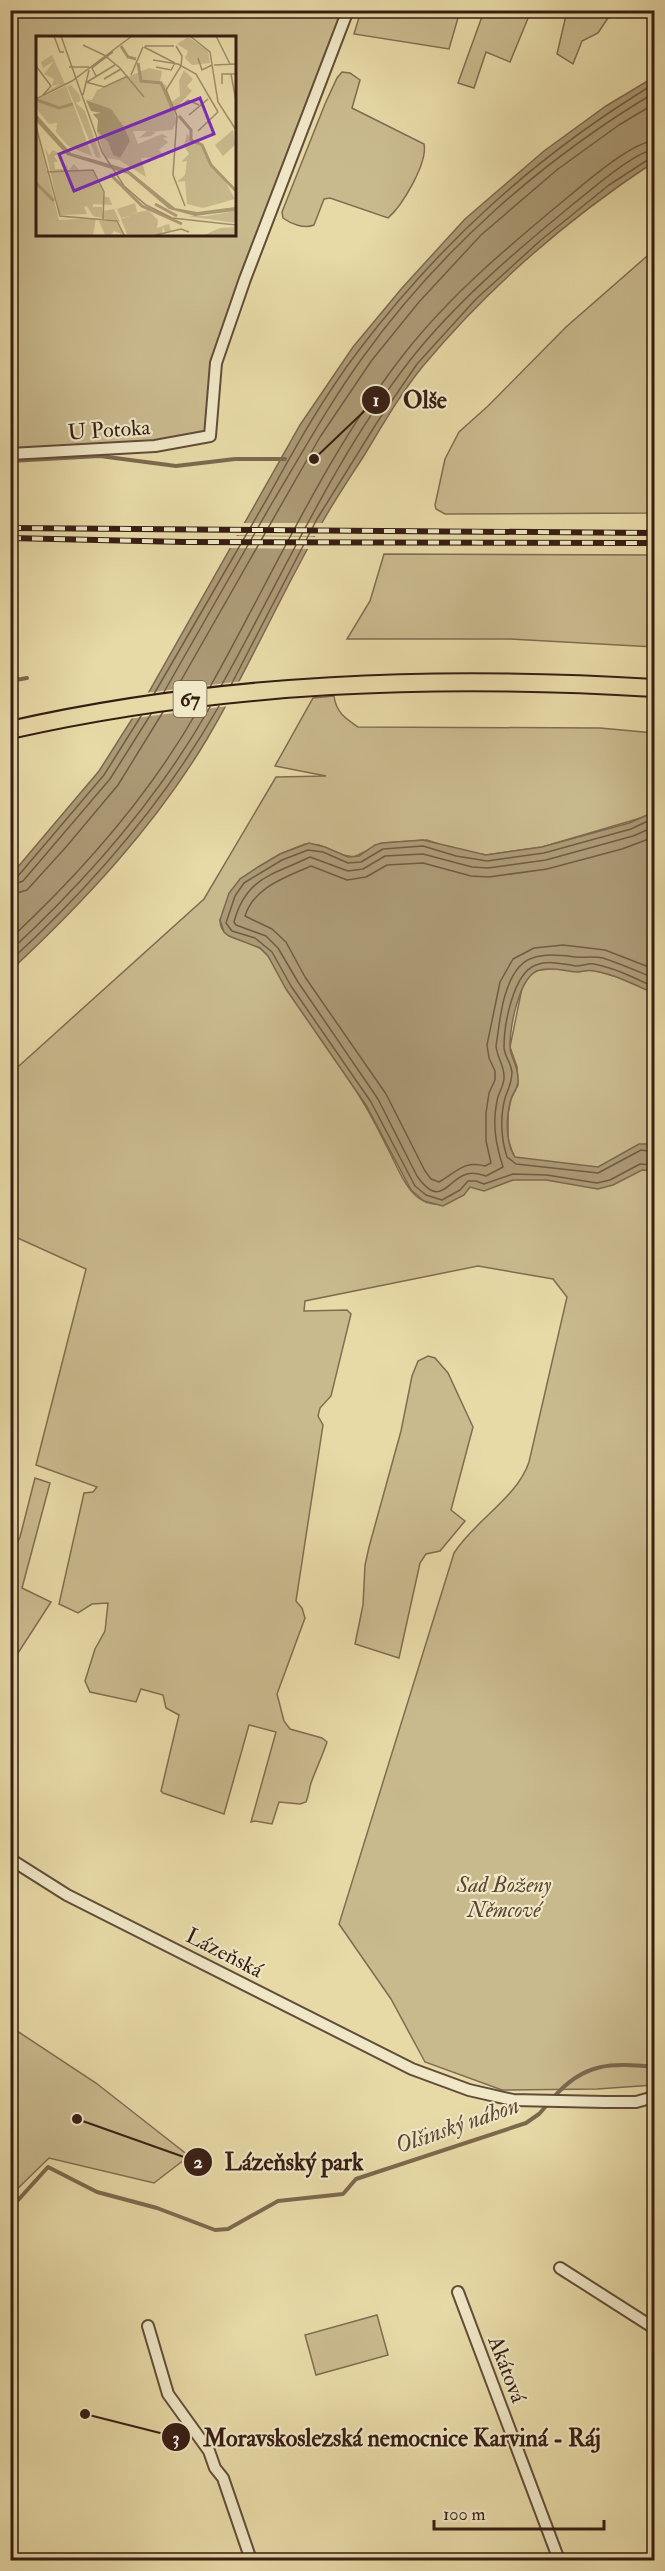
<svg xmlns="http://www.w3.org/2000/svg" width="665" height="2571" font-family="'IM FELL Double Pica',serif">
  <rect width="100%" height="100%" fill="#e7daa7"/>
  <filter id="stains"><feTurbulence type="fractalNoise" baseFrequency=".00333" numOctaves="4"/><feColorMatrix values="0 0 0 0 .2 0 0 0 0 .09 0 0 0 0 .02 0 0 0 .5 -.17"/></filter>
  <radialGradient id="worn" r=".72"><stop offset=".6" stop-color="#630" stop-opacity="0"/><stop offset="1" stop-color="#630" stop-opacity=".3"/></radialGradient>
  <g fill="#c9ba8e" stroke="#806c51" stroke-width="1.5" fill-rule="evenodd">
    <path d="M 11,11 L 348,11 L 216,363 L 210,436 L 11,454 ZM 38,38 L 234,38 L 234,234 L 38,234 Z"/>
    <polygon points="361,11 361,10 460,11 449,49 354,34"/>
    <polygon points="484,11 531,11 510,62 486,52 474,88 458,83"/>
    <polygon points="567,11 567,10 629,11 608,18 598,33 582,41 573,64 557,54"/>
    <path d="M 342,72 L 350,73 L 360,80 L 352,108 L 424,144 C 428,163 402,206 388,218 L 330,198 L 324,199 L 314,225 C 304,229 291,224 283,218 L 282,212 L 325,104 L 337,78 Z"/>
    <polygon points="654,250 654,513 445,514 436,509 435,505 445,459 459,432 488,406 566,327"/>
    <polygon points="384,554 654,555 654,647 510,639 347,639 370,601"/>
    <path d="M 334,696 C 336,712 345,718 358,727 L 600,728 L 654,733 L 654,812 L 644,817 L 542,847 L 486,855 L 457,850 L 427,840 L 382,843 L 354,857 L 343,855 L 319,845 L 305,844 L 280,854 L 240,879 L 220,920 C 220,942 248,938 261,949 C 274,959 279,978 288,991 C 307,1020 328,1049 347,1077 C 363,1100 376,1124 388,1149 C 396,1164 403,1184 416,1196 C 435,1212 456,1202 470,1187 L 478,1188 L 509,1180 L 514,1157 L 508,1139 L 508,1114 L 511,1099 L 518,1085 L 517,1067 L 510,1047 L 522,988 L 530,974 L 539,970 L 562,968 L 574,971 L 593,970 L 617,977 L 654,993 L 654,2085 L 597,2089 L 502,2090 L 425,2062 L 391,1999 L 339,1924 L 454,1553 C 475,1520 517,1498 529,1462 L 567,1297 L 553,1279 L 478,1266 L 305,1301 L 304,1311 L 347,1310 L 351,1314 L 331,1396 L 320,1408 L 318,1416 L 323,1425 L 296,1601 L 302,1608 L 305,1618 L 277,1694 L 284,1721 L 290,1729 L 322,1738 L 327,1742 C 322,1757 316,1769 311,1783 C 309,1789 309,1795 306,1802 L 300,1804 L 279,1802 L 272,1824 L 255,1821 L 251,1822 L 276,1732 L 249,1725 L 224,1814 L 163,1793 L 161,1791 L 179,1715 L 166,1708 L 163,1695 L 141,1689 L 136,1702 L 90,1692 L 85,1681 L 95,1649 L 105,1631 L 108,1603 L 92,1604 L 78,1613 L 59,1604 L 84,1493 L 93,1492 L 97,1487 L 36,1465 L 86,1269 L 11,1235 L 10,1074 L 204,899 L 276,777 L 326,776 L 275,766 L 313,698 Z"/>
    <polygon points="428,1356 435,1358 448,1373 473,1427 451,1510 465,1521 440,1551 426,1554 420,1563 399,1658 355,1644 363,1605 365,1565 369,1547 401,1431 412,1376 418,1361"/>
    <polygon points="35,1478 50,1483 22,1588 51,1602 11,1664 11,1557 20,1537"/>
    <polygon points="11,2027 96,2083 189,2156 154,2183 49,2158 11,2195"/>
    <polygon points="377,2315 388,2355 316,2375 305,2335"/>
  </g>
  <g fill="#ab9a75" stroke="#7c684e" stroke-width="1.5">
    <path d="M 654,77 L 654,162 C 569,218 488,288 423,366 C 401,393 383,424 365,454 C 351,476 336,498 323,521 C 282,592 249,668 207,739 C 155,826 85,901 11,970 L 11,875 L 99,771 L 146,697 L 300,425 L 353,347 L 402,288 L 465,219 L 544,151 L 606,106 Z"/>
    <path d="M 654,812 L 654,993 C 635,985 615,974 594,971 C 588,969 582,972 576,972 C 564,971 553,967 540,970 C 519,974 510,1028 510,1047 C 510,1057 519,1065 518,1082 C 517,1089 513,1093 511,1099 C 506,1116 505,1142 515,1157 L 598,1167 L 639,1144 L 646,1144 L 654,1147 L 654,1171 L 642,1170 L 613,1185 L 598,1189 L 546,1180 L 513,1180 L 484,1191 L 470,1187 L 464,1195 L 443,1206 L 424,1201 L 411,1190 L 366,1105 L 286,989 L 268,956 L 260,948 L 229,936 L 224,932 L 220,920 L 229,893 L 240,879 L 258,867 L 280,854 L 309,843 L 325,847 L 348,857 L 359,856 L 375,845 L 382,843 L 423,840 L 486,855 L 542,847 L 629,823 Z"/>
  </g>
  <g fill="#e7daa7">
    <polygon points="242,523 325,523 319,536 235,535"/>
    <polygon points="234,536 318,537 312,549 227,548"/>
    <polygon points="243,681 229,706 128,719 144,693"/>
  </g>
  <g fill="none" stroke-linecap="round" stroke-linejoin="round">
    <g stroke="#705c44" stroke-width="1.5">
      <polyline points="231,685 317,519 376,424 417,364 476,299 541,240 609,185 649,159 654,158"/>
      <path d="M 221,686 C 283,576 333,459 411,359 C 457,301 515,252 572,205 C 589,192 635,151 654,150"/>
      <path d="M 210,687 C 273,575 325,455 404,354 C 451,294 510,245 568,197 C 586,182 632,142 654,141"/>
      <polyline points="175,691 320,437 372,360 419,302 481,235 558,169 619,125 654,104"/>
      <path d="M 164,692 C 200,629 236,566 272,503 C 302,453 329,404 363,357 C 440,250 542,160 654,93"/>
      <path d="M 154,694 C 192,628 230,563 268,497 C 296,446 324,396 359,350 C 442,241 537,155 654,84"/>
      <polyline points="654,818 631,829 544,853 487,861 456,856 423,846 383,849 361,862 348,863 323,852 308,850 282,860 244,883 235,896 226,923 232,931 255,938 272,952 291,986 371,1102 415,1186 426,1195 442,1200 460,1190 468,1181 476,1181 484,1184 513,1174 547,1175 597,1183 610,1180 640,1164 654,1165"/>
      <path d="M 654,827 L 633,836 L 546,860 L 488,868 L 472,867 L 423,854 L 385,856 L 363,869 L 348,871 L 310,857 C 273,875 246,877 234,922 L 236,925 L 266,936 L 278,948 L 298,982 L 378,1099 L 417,1176 C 441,1210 447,1179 467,1174 C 474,1172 479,1174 486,1176 L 503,1167 C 496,1145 492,1124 497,1101 C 498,1093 504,1086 504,1078 C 505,1066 497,1058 496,1046 C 500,1021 502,987 519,967 C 532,951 558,955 576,957 C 584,958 593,956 603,958 C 621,964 637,971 654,978"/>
      <path d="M 654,837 L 622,849 L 547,869 L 489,877 L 471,876 L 423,863 L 387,865 L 366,877 L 347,880 L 311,866 C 286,877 254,887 245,916 L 272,929 L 286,942 L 305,977 L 386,1094 L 425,1171 L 431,1179 L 439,1182 C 456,1173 463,1160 485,1166 L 491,1163 L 486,1141 L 486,1113 L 489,1093 L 495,1080 L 495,1071 L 489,1058 L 487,1045 L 500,982 L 513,959 L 534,948 L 563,945 L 605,950 L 654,969"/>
      <polyline points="10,878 18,876 104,775 141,716"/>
      <polyline points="10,886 23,881 110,779 151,714"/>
      <polyline points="10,895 27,890 66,847 118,785 163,712"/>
      <path d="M 10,939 C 83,871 150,795 199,708"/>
      <path d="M 10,951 C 88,879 158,799 210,707"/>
      <path d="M 10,961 C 92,886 164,803 219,706"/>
      <path d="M 654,987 C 635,978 615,968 594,964 C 588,963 582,966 576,966 C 563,964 549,960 536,965 C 513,973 504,1025 504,1047 C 504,1056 511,1062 512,1072 C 512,1083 508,1089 505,1098 C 500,1117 501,1139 507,1157 L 516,1164 L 598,1173 L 641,1150 L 654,1152"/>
    </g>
    <g stroke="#7c684e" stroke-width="4">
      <polyline points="10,461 100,456 176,466 235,459 285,459"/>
      <polyline points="10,681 27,678"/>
      <path d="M 553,2098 C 584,2062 611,2063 654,2067"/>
      <polyline points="10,2209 48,2167 97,2192 157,2208 215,2230 228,2229 278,2201 343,2194 356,2179 526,2123 539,2114 548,2104"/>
    </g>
    <defs>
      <g id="minor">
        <polyline points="10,454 155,446 210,436 216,363 245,279 348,10"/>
        <polyline points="10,1859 67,1895 412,2069 469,2090 513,2100 605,2102 636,2102 654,2097"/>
        <polyline points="560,2268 654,2328"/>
        <polyline points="458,2292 559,2560"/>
        <polyline points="148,2326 168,2394 209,2451 215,2468 223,2478 251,2560"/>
      </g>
      <path id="primary" d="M 10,730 C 222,682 439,675 654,688"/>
    </defs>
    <use href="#minor" stroke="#624c39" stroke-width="14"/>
    <use href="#primary" stroke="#361d14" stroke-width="20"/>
    <use href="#minor" stroke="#efe7c6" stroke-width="10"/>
    <use href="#primary" stroke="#e7daa7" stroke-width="16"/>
    <defs>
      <g id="rail">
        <polyline points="10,528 654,533"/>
        <polyline points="10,538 184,542 654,543"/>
      </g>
    </defs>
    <use href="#rail" stroke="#361d14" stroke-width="6"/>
    <use href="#rail" stroke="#efe7c6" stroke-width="4" stroke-dasharray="11" stroke-linecap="butt"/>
  </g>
  <g text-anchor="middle" stroke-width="4.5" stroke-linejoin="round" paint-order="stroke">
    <rect fill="#efe7c6" stroke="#6e5a49" stroke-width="1.5" x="173.5" y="681" width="33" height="36" rx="4.5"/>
    <g font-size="21" font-weight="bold" fill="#361d14">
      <text x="190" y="706">67</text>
    </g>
    <g font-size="22" fill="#361d14" stroke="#efe7c6">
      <text transform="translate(109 429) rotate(-4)" y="8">U Potoka</text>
      <text transform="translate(225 1952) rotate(27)" y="8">Lázeňská</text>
      <text transform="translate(508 2369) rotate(69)" y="8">Akátová</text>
    </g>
    <g font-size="22" font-style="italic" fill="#5b4432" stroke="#efe7c6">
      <text x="504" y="1892">Sad Boženy<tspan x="504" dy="25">Němcové</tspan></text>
    </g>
    <g font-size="24" font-style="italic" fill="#5f4936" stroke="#efe7c6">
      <text transform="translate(457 2125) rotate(-19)" y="8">Olšinský náhon</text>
    </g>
  </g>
  <g transform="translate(36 36)">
    <rect width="200" height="200" fill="#e7daa7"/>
    <path d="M 152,1 L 172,15 L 174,27 L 156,29 L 149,22 L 152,15 L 141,8 ZM 16,19 L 29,48 L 5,59 L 24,48 L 16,50 L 18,43 L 8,38 L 18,25 L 7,32 L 5,26 ZM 113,32 L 126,35 L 124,46 L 130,49 L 141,86 L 136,94 L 113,96 L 120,96 L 115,100 L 103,102 L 111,95 L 97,95 L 102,108 L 126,98 L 132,101 L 127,102 L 132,106 L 123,114 L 129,121 L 105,122 L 110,141 L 83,124 L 69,122 L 61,95 L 72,106 L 77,119 L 84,122 L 94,104 L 91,101 L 79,104 L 76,75 L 50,63 L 56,64 L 61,54 ZM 148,34 L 157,43 L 151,50 L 156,55 L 139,73 L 134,67 L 144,60 L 143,45 ZM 35,49 L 43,58 L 45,65 L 40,67 L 49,75 L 65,122 L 60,121 L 31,50 ZM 30,50 L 42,81 L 56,120 L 32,110 L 20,96 L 21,87 L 13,88 L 0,72 L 0,64 ZM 0,92 L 23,184 L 60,182 L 57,199 L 0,199 ZM 197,94 L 199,109 L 187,120 L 179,109 ZM 151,97 L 155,104 L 165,110 L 175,130 L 185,138 L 199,163 L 167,172 L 151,168 L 149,145 L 141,146 L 149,139 L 151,125 L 145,126 L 153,118 L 148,110 ZM 9,112 L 13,119 L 17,114 L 24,118 L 18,120 L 22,126 L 18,126 L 19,133 L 28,133 L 31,129 L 32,135 L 38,128 L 44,135 L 57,134 L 69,161 L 73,161 L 76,169 L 57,168 L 57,171 L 66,171 L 66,179 L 67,175 L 78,173 L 84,186 L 57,180 L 51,170 L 48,171 L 51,178 L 24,179 ZM 99,167 L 101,176 L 94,178 L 112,174 L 122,184 L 121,192 L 133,188 L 135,195 L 129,196 L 127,191 L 126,197 L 119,199 L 91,198 L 85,183 L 94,180 L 85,182 L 81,173 ZM 199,175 L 199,187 L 151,180 L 171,180 ZM 63,185 L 80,185 L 88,199 L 78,195 L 75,199 L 69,199 ZM 199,191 L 199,199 L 168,199 L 184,192 Z" fill="#c9ba8e"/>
    <path d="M 50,64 L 75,73 L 88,91 L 94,105 L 84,122 L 77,119 L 72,106 L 61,95 L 62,84 L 57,78 L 65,77 L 55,75 ZM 0,78 L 35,117 L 91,133 L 139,172 L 161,176 L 199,171 L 199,175 L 159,180 L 133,173 L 92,138 L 31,119 L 0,85 Z" fill="#ab9a75"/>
    <path fill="none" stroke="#ab9a75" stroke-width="3" d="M 85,10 L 92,21 L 100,23M 102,27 L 105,45 L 125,47 L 136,72M 1,64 L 23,72 L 37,68M 143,80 L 155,94 L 155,104 L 166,109 L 175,129 L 200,155M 74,138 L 106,170 L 146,188M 0,147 L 18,165M 119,168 L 141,180"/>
    <path fill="none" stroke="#a08e6c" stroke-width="1.5" d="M 18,0 L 24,16 L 28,16M 25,0 L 66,116 L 88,150 L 110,169 L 136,182 L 200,189M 154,0 L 174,16 L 182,66 L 200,94M 180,0 L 194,28M 47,9 L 68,19 L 84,32 L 108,61M 109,10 L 138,10M 140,10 L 146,20 L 145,30 L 130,54 L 141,80 L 137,139 L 149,170M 108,11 L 139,27M 162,22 L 166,34 L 176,29M 117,24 L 142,28 L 160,38 L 182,76M 178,29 L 200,28M 0,30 L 15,50 L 6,60M 33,31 L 53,31M 120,31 L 135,34 L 139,27M 195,38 L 200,65M 95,39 L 107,11M 60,40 L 56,32 L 77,16M 68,43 L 85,33M 50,46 L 68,51 L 92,40M 51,46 L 79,29M 186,48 L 186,38 L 200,38M 47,59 L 53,34M 0,63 L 36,45 L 96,0M 139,74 L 152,64 L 163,69M 153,79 L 172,63M 0,90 L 24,180 L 81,185 L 88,199M 162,95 L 182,76M 11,136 L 57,134 L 68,156 L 67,184M 120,199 L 145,193 L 153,196"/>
    <path fill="#7b2cbf" fill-opacity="0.15" stroke="#7b2cbf" stroke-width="3" d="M 164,62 L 178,98 L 38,155 L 23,118 Z"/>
    <rect width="200" height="200" fill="none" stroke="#361d14" stroke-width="3"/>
  </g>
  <path fill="none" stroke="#361d14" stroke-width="2" d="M314 459L376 400M77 2119L198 2162M85 2414L176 2437"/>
  <g fill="#361d14" stroke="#efe7c6" stroke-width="2">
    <circle cx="314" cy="459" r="6"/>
    <circle cx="77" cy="2119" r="6"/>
    <circle cx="85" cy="2414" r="6"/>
    <circle cx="376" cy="400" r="15"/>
    <circle cx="198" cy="2162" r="15"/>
    <circle cx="176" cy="2437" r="15"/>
  </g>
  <g font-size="18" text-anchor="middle" font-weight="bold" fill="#fff">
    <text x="376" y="406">1</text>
    <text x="198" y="2168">2</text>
    <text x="176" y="2444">3</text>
  </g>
  <g font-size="24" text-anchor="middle" font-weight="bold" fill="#361d14" stroke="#efe7c6" stroke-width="4.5" stroke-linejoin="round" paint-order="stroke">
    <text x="425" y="408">Olše</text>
    <text x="294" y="2170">Lázeňský park</text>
    <text x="402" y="2446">Moravskoslezská nemocnice Karviná - Ráj</text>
  </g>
  <rect width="665" height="2571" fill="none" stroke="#e7daa7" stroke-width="36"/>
  <rect x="12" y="12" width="641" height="2547" fill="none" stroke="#361d14" stroke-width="3"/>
  <rect x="18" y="18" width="629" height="2535" fill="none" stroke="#361d14" stroke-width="1.5"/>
  <path d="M434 2520v9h170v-9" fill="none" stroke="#361d14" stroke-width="3"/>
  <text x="443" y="2520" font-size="18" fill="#361d14" stroke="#efe7c6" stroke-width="4.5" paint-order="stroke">100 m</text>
  <rect width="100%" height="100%" filter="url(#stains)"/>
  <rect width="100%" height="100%" fill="url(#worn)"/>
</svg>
